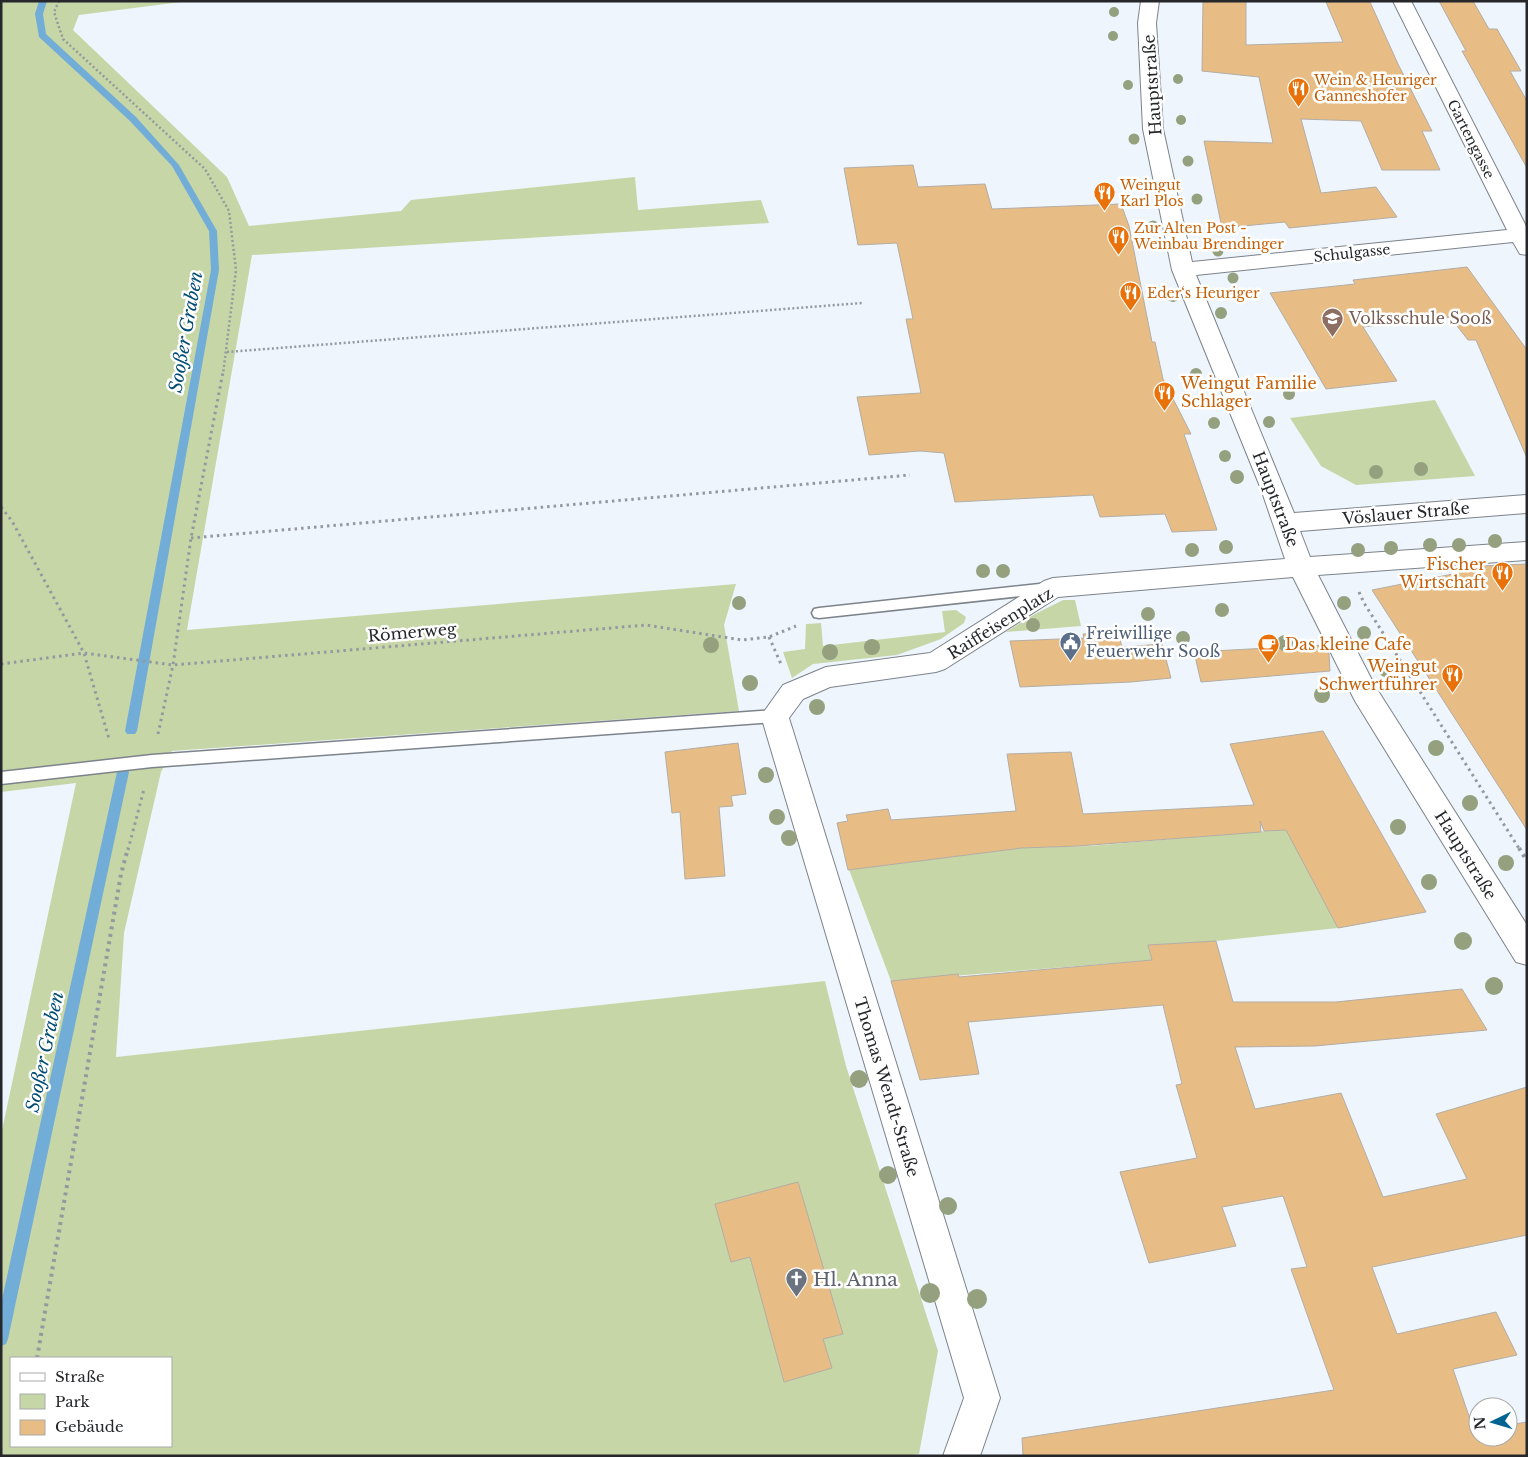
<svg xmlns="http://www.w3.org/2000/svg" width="1528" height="1457" font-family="'Libre Baskerville',serif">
  <rect width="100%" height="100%" fill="#eef5fd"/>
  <g fill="#c7d6a7" fill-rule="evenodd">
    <path d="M 1,1 L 189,1 L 79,15 L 73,30 L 227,177 L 249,226 L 401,211 L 411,200 L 635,177 L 638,210 L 761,200 L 769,223 L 252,255 L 187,630 L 736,584 L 724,625 L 739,711 L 172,751 L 161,772 L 124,933 L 116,1057 L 825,981 L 846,1066 L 938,1351 L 919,1454 L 905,1456 L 1,1456 L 1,1135 L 76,783 L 1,792 ZM 11,1358 L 171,1358 L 171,1446 L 11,1446 Z"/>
    <polygon points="1435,400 1475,476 1356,485 1321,466 1290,418"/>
    <polygon points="1063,600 1075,600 1081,626 1006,632 1035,614"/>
    <polygon points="956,610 966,617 964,623 941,639 897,655 813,664 792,678 783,652 805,649 806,624 821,623 823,646 945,632 942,611"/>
    <polygon points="1291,829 1302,859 1338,928 1216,941 1148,945 1152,960 891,981 848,867 1022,848 1090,846"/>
  </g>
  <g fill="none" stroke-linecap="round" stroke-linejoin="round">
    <g fill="#72add8" fill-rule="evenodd">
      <polygon points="39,1 47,1 43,14 46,34 136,117 179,165 217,231 219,270 137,731 135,734 127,734 125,731 211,270 209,231 172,166 130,121 39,37 35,14"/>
      <polygon points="123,767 127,769 129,772 8,1339 6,1344 1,1346 1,1304 117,772 119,769"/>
    </g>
  </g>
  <g fill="#e7bd85" stroke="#b3ada5">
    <polygon points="1203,1 1246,1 1246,45 1343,42 1326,2 1370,2 1398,64 1432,131 1422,131 1440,170 1382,170 1361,121 1301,119 1321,193 1376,187 1397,217 1289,228 1285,222 1222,228 1204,141 1273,143 1259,77 1202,71"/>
    <polygon points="1439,1 1473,1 1489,29 1497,29 1521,71 1510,71 1527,101 1527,168 1462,51 1466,51"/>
    <polygon points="913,165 918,187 985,184 992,209 1121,204 1129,226 1152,342 1155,342 1163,379 1191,434 1184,434 1217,530 1172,532 1165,514 1100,517 1093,495 955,502 944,453 920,451 869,455 857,397 921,393 906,319 913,319 897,243 858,245 844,168"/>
    <polygon points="1467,267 1527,350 1527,458 1476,340 1468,340 1450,317 1363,327 1397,381 1326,389 1270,293 1355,284 1353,280"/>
    <polygon points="1527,564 1527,830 1372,590 1458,573 1456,567"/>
    <polygon points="1118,632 1122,647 1162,644 1171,678 1131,682 1020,687 1010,641 1084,638 1083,634"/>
    <polygon points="1325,645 1329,653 1330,671 1201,682 1194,652"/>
    <polygon points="1323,731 1426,912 1338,928 1286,830 1264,831 1260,821 1261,832 1078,846 1022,848 848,870 837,823 848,821 846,815 888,809 891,820 1016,811 1007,754 1071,752 1083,814 1254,805 1230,744"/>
    <polygon points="738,743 746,794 731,796 733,806 719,807 725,876 685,879 680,812 672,813 665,752"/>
    <polygon points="1216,941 1233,1002 1336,1002 1462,989 1487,1030 1315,1046 1235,1047 1255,1109 1341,1093 1383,1197 1467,1179 1436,1114 1527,1087 1527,1235 1372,1267 1397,1334 1496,1312 1517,1355 1453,1369 1474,1431 1478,1430 1478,1437 1508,1437 1508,1425 1527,1422 1527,1456 1023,1456 1022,1438 1334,1390 1291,1269 1307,1267 1283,1196 1222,1207 1236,1246 1149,1263 1120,1172 1197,1158 1176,1085 1182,1084 1163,1005 968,1022 979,1074 920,1080 891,981 958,974 959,977 1152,960 1148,945"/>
    <polygon points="798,1182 843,1334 823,1339 832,1368 784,1382 750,1257 731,1262 715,1204"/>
  </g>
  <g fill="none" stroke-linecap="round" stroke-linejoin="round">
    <defs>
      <g id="lane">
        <polygon points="1049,583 1054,584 1056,588 1054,592 1049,593 819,618 814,617 812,613 814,609 819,608"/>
        <polygon points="775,710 780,712 782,716 780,720 775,722 152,767 1,784 1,772 152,755"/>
      </g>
      <polygon id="street" points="1141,1 1159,1 1156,23 1163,129 1192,262 1507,230 1393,1 1411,1 1527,228 1527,255 1520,254 1513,242 1196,275 1294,513 1527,495 1527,513 1300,531 1310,557 1527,542 1527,560 1318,575 1375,686 1527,925 1527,965 1516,962 1355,701 1293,577 1058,597 945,669 936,672 830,687 803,699 789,718 1000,1398 980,1456 943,1456 964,1398 761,716 783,685 826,667 930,653 1044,581 1053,578 1285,559 1261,489 1172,270 1143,129 1138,23"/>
    </defs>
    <use href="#lane" stroke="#7d838b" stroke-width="3"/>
    <use href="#street" stroke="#7d838b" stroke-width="2"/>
    <g stroke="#95999f" stroke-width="2.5" stroke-dasharray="2 2.5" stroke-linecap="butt">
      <polyline points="59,1 54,12 63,39 205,169 229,211 236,270 223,374"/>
      <polyline points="227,352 862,303"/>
    </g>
    <g stroke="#95999f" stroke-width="3" stroke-dasharray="2.5 4" stroke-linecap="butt">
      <polyline points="1,507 12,521 84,653 109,739"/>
      <polyline points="191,538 910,475"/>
      <polyline points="1359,592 1364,603 1520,850"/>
      <polyline points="769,637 781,664"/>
      <polyline points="1,664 84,653 173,665 646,625 742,640 769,637 796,626"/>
      <polyline points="158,734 173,665 191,538 223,372"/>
      <polyline points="128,850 144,789"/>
    </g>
    <g stroke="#95999f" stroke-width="4" stroke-dasharray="3 4.5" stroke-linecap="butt">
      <polyline points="1519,848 1527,861"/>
      <polyline points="37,1358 121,874 128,848"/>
    </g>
    <use href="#lane" fill="#fff" fill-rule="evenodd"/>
    <use href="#street" fill="#fff" fill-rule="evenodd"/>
  </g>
  <g fill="#94a07e">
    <circle cx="1114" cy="12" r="5"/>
    <circle cx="1113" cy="36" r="5"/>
    <circle cx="1178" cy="79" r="5"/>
    <circle cx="1128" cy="85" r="5"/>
    <circle cx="1181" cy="120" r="5"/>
    <circle cx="1134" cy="139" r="5.5"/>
    <circle cx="1188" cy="161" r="5.5"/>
    <circle cx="1197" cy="199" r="5.5"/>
    <circle cx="1153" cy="226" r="5.5"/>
    <circle cx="1218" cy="251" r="5.5"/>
    <circle cx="1233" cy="278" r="5.5"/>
    <circle cx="1173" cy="296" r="6"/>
    <circle cx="1221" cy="313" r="6"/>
    <circle cx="1196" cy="374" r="6"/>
    <circle cx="1289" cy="394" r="6"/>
    <circle cx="1269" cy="422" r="6"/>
    <circle cx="1214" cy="423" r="6"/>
    <circle cx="1225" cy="456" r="6"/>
    <circle cx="1421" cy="469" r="7"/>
    <circle cx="1376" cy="472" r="7"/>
    <circle cx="1237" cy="477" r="7"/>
    <circle cx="1495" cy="541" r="7"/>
    <circle cx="1430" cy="545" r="7"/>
    <circle cx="1459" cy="545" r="7"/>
    <circle cx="1226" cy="547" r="7"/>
    <circle cx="1391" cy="548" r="7"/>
    <circle cx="1192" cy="550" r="7"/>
    <circle cx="1358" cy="550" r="7"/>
    <circle cx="983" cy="571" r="7"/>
    <circle cx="1003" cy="571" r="7"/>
    <circle cx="739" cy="603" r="7"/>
    <circle cx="1344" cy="603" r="7"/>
    <circle cx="1222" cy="610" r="7"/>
    <circle cx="1148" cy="614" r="7"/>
    <circle cx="1033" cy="625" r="7"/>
    <circle cx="1364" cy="633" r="7"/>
    <circle cx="1183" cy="638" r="7"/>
    <circle cx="1285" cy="643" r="8"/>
    <circle cx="711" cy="645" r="8"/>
    <circle cx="872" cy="647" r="8"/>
    <circle cx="830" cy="652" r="8"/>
    <circle cx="1386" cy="669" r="8"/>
    <circle cx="750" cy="683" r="8"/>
    <circle cx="1322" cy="695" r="8"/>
    <circle cx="817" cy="707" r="8"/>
    <circle cx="1436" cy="748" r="8"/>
    <circle cx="766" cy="775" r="8"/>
    <circle cx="1470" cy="803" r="8"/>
    <circle cx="777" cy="817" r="8"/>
    <circle cx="1398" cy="827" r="8"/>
    <circle cx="789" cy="838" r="8"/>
    <circle cx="1506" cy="863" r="8"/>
    <circle cx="1429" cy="882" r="8"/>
    <circle cx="1463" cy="941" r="9"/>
    <circle cx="1494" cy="986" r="9"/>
    <circle cx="859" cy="1079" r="9"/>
    <circle cx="888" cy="1175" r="9"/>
    <circle cx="948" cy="1206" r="9"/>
    <circle cx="930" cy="1293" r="10"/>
    <circle cx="977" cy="1299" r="10"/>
  </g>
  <defs>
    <symbol id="restaurant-pin" viewBox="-11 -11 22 30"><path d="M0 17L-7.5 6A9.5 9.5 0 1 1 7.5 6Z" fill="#e8710a" stroke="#fff"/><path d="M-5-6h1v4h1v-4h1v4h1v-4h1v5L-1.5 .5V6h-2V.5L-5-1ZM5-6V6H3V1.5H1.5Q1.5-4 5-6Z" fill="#fff"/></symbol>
    <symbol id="school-pin" viewBox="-11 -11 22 30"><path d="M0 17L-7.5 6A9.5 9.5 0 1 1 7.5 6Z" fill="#8d6e63" stroke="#fff"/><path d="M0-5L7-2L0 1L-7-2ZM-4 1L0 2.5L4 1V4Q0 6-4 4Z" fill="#fff"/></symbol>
    <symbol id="civic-pin" viewBox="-11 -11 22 30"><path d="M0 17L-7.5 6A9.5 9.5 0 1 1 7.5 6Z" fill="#5c6f8a" stroke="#fff"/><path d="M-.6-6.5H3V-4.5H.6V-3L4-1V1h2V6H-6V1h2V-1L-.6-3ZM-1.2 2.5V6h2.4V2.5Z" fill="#fff"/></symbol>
    <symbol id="cafe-pin" viewBox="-11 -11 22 30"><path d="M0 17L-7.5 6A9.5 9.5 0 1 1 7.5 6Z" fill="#e8710a" stroke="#fff"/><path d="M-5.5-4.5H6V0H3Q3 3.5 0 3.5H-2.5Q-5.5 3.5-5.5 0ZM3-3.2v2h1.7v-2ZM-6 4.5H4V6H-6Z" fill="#fff"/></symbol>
    <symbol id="church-pin" viewBox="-11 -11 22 30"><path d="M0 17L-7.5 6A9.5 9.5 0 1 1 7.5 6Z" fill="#6b7280" stroke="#fff"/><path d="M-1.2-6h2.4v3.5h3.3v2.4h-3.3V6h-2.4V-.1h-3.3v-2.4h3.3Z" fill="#fff"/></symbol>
  </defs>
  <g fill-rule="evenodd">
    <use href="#restaurant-pin" x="1286" y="76" width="25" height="34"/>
    <use href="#restaurant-pin" x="1092" y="180" width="25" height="34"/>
    <use href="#restaurant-pin" x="1106" y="224" width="25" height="34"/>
    <use href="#restaurant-pin" x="1118" y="280" width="25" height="34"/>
    <use href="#school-pin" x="1320" y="306" width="25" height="34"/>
    <use href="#restaurant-pin" x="1152" y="380" width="25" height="34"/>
    <use href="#restaurant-pin" x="1490" y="560" width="25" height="34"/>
    <use href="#civic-pin" x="1058" y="630" width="25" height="34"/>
    <use href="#cafe-pin" x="1256" y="632" width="25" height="34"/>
    <use href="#restaurant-pin" x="1440" y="662" width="25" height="34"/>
    <use href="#church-pin" x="784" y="1266" width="25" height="34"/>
  </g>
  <g text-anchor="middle" stroke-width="5" stroke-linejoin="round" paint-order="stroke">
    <g font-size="14" fill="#c56008" stroke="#fff" text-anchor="start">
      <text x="1314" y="85">Wein &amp; Heuriger<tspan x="1314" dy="16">Ganneshofer</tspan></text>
      <text x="1120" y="190">Weingut<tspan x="1120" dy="16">Karl Plos</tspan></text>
      <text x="1134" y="233">Zur Alten Post -<tspan x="1134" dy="16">Weinbau Brendinger</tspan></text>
      <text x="1147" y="298">Eder‘s Heuriger</text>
    </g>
    <g font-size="14" fill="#25272a" stroke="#fff">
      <text transform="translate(1471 139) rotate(63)" y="5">Gartengasse</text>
      <text transform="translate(1352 253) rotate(-6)" y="5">Schulgasse</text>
    </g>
    <g font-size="16" fill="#25272a" stroke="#fff">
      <text transform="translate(1152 85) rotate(-94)" y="6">Hauptstraße</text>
      <text transform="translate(1276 499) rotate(69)" y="6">Hauptstraße</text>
      <text transform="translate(1406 513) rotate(-5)" y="6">Vöslauer Straße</text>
      <text transform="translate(1000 623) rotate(-32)" y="6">Raiffeisenplatz</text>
      <text transform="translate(412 632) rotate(-5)" y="6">Römerweg</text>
      <text transform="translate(1466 855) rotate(58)" y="6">Hauptstraße</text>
      <text transform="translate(887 1087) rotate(73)" y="6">Thomas Wendt-Straße</text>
    </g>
    <g font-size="16" fill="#785e54" stroke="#fff" text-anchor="start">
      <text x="1349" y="324">Volksschule Sooß</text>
    </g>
    <g font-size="16" fill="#c56008" stroke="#fff" text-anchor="start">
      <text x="1181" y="389">Weingut Familie<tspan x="1181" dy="18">Schlager</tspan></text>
      <text x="1486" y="570" text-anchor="end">Fischer<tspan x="1486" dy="18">Wirtschaft</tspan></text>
      <text x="1285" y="650">Das kleine Cafe</text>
      <text x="1437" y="672" text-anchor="end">Weingut<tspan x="1437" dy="18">Schwertführer</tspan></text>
    </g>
    <g font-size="16" fill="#4e5e75" stroke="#fff" text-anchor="start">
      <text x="1086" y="639">Freiwillige<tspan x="1086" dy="18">Feuerwehr Sooß</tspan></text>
    </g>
    <g font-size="18" font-style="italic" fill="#004c75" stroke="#fff">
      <text transform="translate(186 332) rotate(-80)" y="6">Sooßer Graben</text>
      <text transform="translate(45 1052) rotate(-78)" y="6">Sooßer Graben</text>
    </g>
    <g font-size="19" fill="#5b616d" stroke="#fff" text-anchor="start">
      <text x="813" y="1286">Hl. Anna</text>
    </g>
  </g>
  <rect width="1528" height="1457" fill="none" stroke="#25272a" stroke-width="5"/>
  <rect x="10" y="1357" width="162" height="90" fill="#ffffff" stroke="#a8a9aa"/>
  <rect x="20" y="1373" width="25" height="8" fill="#ffffff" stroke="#a8a9aa"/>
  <text x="55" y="1382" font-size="15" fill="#25272a">Straße</text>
  <rect x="20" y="1394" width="25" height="15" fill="#c7d6a7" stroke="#a8a9aa"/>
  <text x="55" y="1407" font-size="15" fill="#25272a">Park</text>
  <rect x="20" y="1420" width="25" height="15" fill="#e7bd85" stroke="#a8a9aa"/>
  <text x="55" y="1432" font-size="15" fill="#25272a">Gebäude</text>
  <g transform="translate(1493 1422) rotate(265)"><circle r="24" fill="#ffffff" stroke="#a8a9aa"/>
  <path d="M0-4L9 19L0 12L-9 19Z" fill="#006493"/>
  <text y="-8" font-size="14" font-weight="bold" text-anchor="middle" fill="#25272a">N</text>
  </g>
</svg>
